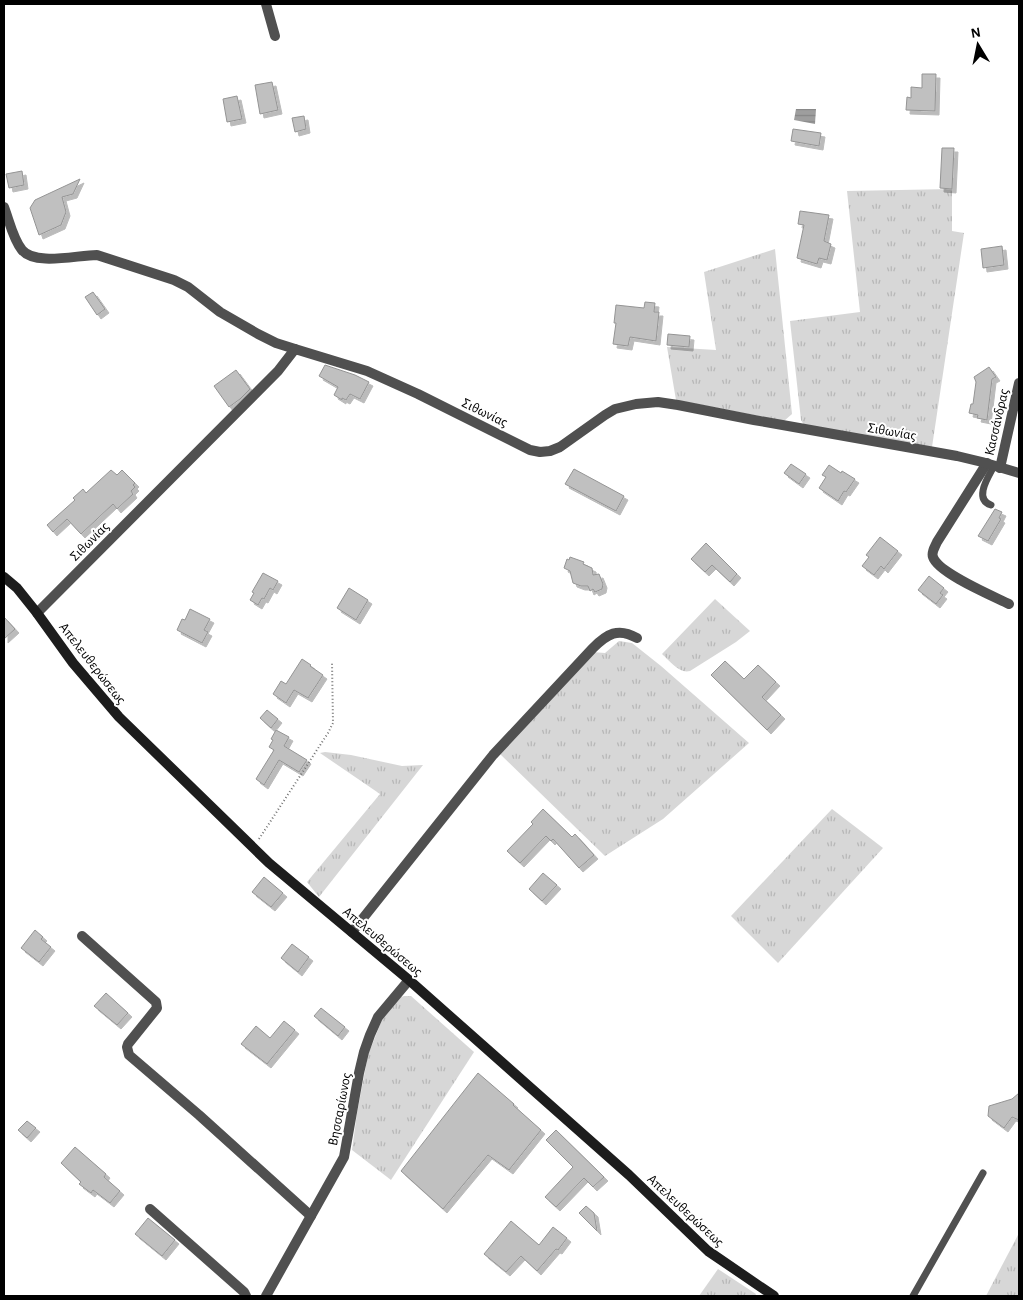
<svg xmlns="http://www.w3.org/2000/svg" width="1023" height="1300" font-family="'Alegreya Sans',sans-serif">
  <defs>
    <pattern id="grass-tufts" width="24" height="20" patternUnits="userSpaceOnUse" patternTransform="scale(1.25)"><rect width="24" height="20" fill="#d7d7d7"/><path d="M3 7l-1-3M5 7V3M7 7l1-3M15 17l-1-3M17 17v-4M19 17l1-3" fill="none" stroke="#b7b7b7"/></pattern>
    <pattern id="water-rules" width="6" height="5" patternUnits="userSpaceOnUse" patternTransform="scale(1.25)"><rect width="6" height="5" fill="#9e9e9e"/><path d="M0 2.5h6" fill="none" stroke="#868686"/></pattern>
    <filter id="shadow"><feDropShadow dx="4" dy="4" stdDeviation="0" flood-color="#0004"/></filter>
  </defs>
  <rect width="100%" height="100%" fill="#fff"/>
  <g fill="url(#grass-tufts)">
    <polygon points="952,189 952,231 964,233 932,447 804,425 801,420 790,321 860,312 847,191"/>
    <polygon points="775,249 792,414 784,421 676,400 667,347 716,350 704,272"/>
    <path d="M 715,599 L 750,631 L 736,642 L 690,671 C 679,674 670,661 662,654 Z"/>
    <polygon points="619,641 632,643 661,666 749,743 663,819 605,856 499,753 592,652 605,653"/>
    <polygon points="325,752 351,755 402,766 423,765 319,897 307,882 380,794 320,753"/>
    <polygon points="832,809 883,848 778,963 731,916"/>
    <polygon points="404,996 411,996 474,1052 391,1180 352,1150 357,1113 368,1055 385,1012 396,999"/>
    <polygon points="1019,1233 1019,1296 986,1296"/>
    <polygon points="718,1269 756,1294 755,1296 699,1296"/>
  </g>
  <polygon fill="url(#water-rules)" points="796,109 816,109 815,124 794,120"/>
  <g fill="#c0c0c0" stroke="#949494" filter="url(#shadow)">
    <polygon points="922,74 936,74 935,111 906,110 907,97 911,98 911,87 922,88"/>
    <polygon points="272,82 278,110 260,114 255,85"/>
    <polygon points="237,96 242,119 227,122 223,99"/>
    <polygon points="304,116 306,129 295,132 292,118"/>
    <polygon points="793,129 821,133 819,146 791,141"/>
    <polygon points="942,148 954,148 952,189 940,188"/>
    <polygon points="22,171 24,185 9,188 6,174"/>
    <polygon points="80,179 73,194 62,197 66,212 61,225 39,235 30,208 35,200"/>
    <polygon points="800,211 829,215 824,241 831,244 827,260 819,258 817,264 797,258 804,225 798,224"/>
    <polygon points="1002,246 1004,265 983,268 981,249"/>
    <polygon points="93,292 105,309 97,315 85,297"/>
    <polygon points="645,302 655,303 654,312 659,312 656,341 630,337 628,346 613,344 616,323 614,323 616,305 644,308"/>
    <polygon points="668,334 690,336 689,347 667,345"/>
    <polygon points="325,365 355,375 369,382 360,399 350,394 346,400 342,398 342,400 334,395 338,387 319,376"/>
    <polygon points="989,367 996,377 992,379 987,420 977,418 978,415 969,413 971,404 973,404 976,382 974,377"/>
    <polygon points="236,370 250,389 240,399 229,407 214,386"/>
    <polygon points="791,464 806,474 799,484 784,473"/>
    <polygon points="829,465 841,473 842,471 855,479 846,492 844,491 838,501 819,488 826,477 822,475"/>
    <polygon points="574,469 624,496 616,511 565,484"/>
    <polygon points="111,470 117,475 122,470 135,483 133,485 135,487 131,491 133,494 117,509 113,504 81,534 67,519 53,532 47,525 75,500 73,498 83,489 86,493"/>
    <polygon points="995,509 1002,512 999,518 1001,519 988,541 978,536"/>
    <polygon points="880,537 898,551 884,569 881,566 874,575 862,566 869,557 866,555"/>
    <polygon points="706,543 737,574 730,582 712,565 705,572 691,559"/>
    <polygon points="570,557 584,562 583,564 592,568 593,575 599,574 603,584 602,589 595,592 593,589 590,591 588,586 581,586 573,583 570,571 564,568 567,559 569,560"/>
    <polygon points="263,573 278,581 273,590 270,588 264,599 262,598 258,605 250,600 254,593 252,592"/>
    <polygon points="929,576 944,588 940,593 943,595 936,604 918,590"/>
    <polygon points="349,588 368,600 356,620 337,608"/>
    <polygon points="190,609 210,619 204,630 208,632 202,643 177,630 182,619 185,620"/>
    <polygon points="4,617 15,629 4,639"/>
    <polygon points="302,659 311,665 310,666 323,675 308,698 294,690 286,703 273,694 281,681 286,684"/>
    <polygon points="725,661 744,679 758,665 776,682 762,697 781,715 767,730 711,675"/>
    <polygon points="267,710 278,719 271,728 260,718"/>
    <polygon points="276,730 289,737 284,746 307,760 299,772 279,760 264,785 256,779 274,750 269,747 273,740 271,739"/>
    <polygon points="543,809 572,837 575,834 594,855 579,868 553,839 551,841 546,836 520,863 507,851 533,824 531,822"/>
    <polygon points="543,873 557,885 542,901 529,889"/>
    <polygon points="264,877 283,893 271,907 252,892"/>
    <polygon points="35,930 43,937 41,939 51,947 39,962 21,948"/>
    <polygon points="292,944 309,957 298,972 281,958"/>
    <polygon points="106,993 128,1013 117,1025 94,1006"/>
    <polygon points="321,1008 345,1027 338,1036 314,1016"/>
    <polygon points="284,1021 295,1030 267,1064 241,1044 256,1026 270,1038"/>
    <polygon points="478,1073 514,1104 513,1105 541,1130 509,1170 488,1155 443,1209 401,1171"/>
    <polygon points="1019,1093 1019,1120 1012,1117 1004,1128 988,1116 989,1106 1012,1099"/>
    <polygon points="27,1121 36,1128 27,1138 18,1130"/>
    <polygon points="556,1130 604,1177 593,1187 584,1178 556,1207 545,1197 573,1167 546,1140"/>
    <polygon points="75,1147 106,1174 104,1177 120,1191 110,1203 93,1190 91,1193 79,1184 81,1182 61,1163"/>
    <polygon points="586,1206 594,1213 597,1231 579,1213"/>
    <polygon points="148,1218 175,1240 162,1256 135,1234"/>
    <polygon points="511,1221 539,1245 553,1227 567,1238 558,1250 556,1249 537,1271 521,1256 506,1272 484,1254"/>
  </g>
  <g fill="none" stroke-linecap="round" stroke-linejoin="round">
    <polyline stroke="#727272" stroke-width="2" stroke-dasharray="1 2.5" stroke-linecap="butt" points="259,839 328,733 333,723 332,662"/>
    <g stroke="#505050" stroke-width="7">
      <path d="M 991,505 C 973,499 989,476 994,466"/>
      <polyline points="913,1296 983,1173"/>
    </g>
    <g stroke="#505050" stroke-width="10">
      <polyline points="266,4 275,36"/>
      <path d="M 4,207 C 9,220 13,239 22,250 C 35,266 77,255 97,255 L 174,280 L 188,287 L 220,312 L 258,334 L 276,343 L 295,349"/>
      <path d="M 987,463 L 937,542 C 935,547 931,552 933,557 C 938,573 993,596 1009,604"/>
      <polyline points="1000,468 1019,383"/>
      <polyline points="37,613 278,371 295,349 367,371 418,394 530,450 540,452 550,451 560,447 605,415 615,409 636,404 658,402 678,405 754,420 957,456 982,462 1019,473"/>
      <path d="M 352,932 L 493,755 L 593,648 C 607,634 618,627 637,638"/>
      <polyline points="82,936 156,1002 157,1008 128,1044 127,1047 129,1055 199,1115 311,1216"/>
      <polyline points="150,1209 244,1292 246,1296"/>
      <polyline points="266,1296 344,1157 359,1073 364,1052 370,1035 378,1017 409,980"/>
    </g>
    <polyline stroke="#1d1d1d" stroke-width="10" points="4,577 17,588 37,613 73,663 119,717 269,863 409,980 629,1175 708,1251 774,1296"/>
  </g>
  <g text-anchor="middle" stroke-width="4" stroke-linejoin="round" paint-order="stroke">
    <g font-size="14" fill="#000" stroke="#fff">
      <text transform="translate(485 412) rotate(26)" y="5">Σιθωνίας</text>
      <text transform="translate(996 422) rotate(-77)" y="5">Κασσάνδρας</text>
      <text transform="translate(892 431) rotate(10)" y="5">Σιθωνίας</text>
      <text transform="translate(89 541) rotate(-45)" y="5">Σιθωνίας</text>
      <text transform="translate(93 663) rotate(52)" y="5">Απελευθερώσεως</text>
      <text transform="translate(383 941) rotate(40)" y="5">Απελευθερώσεως</text>
      <text transform="translate(339 1109) rotate(-79)" y="5">Βησσαρίωνος</text>
      <text transform="translate(686 1210) rotate(43)" y="5">Απελευθερώσεως</text>
    </g>
  </g>
  <rect width="1023" height="1300" fill="none" stroke="#000000" stroke-width="10"/>
  <g transform="translate(978 45) rotate(350)" stroke="#ffffff" stroke-width="4" paint-order="stroke">
  <path d="M0-4L9 19L0 12L-9 19Z" fill="#000000"/>
  <text y="-8" font-size="14" font-weight="bold" text-anchor="middle" fill="#000000">N</text>
  </g>
</svg>
